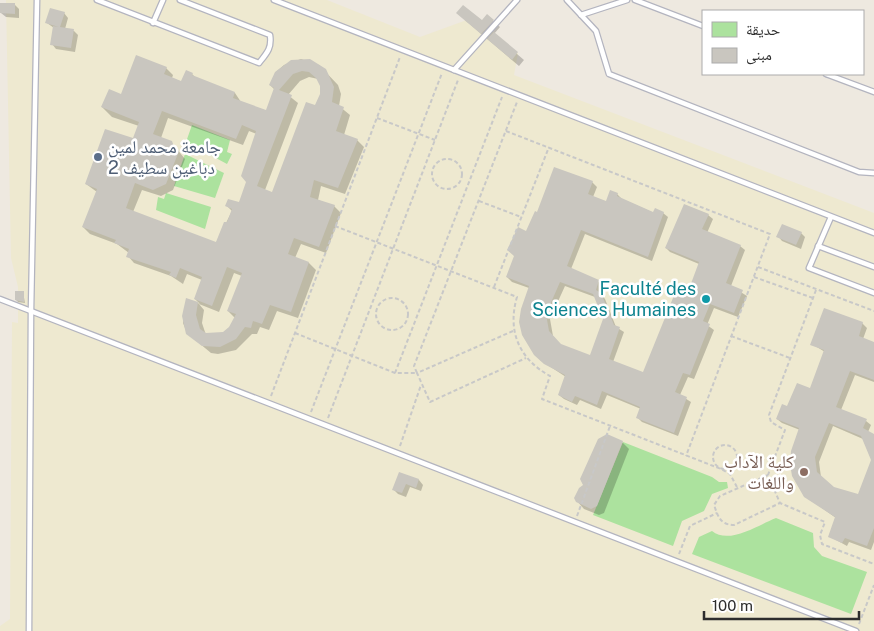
<svg xmlns="http://www.w3.org/2000/svg" width="874" height="631" font-family="'Public Sans','Noto Naskh Arabic',sans-serif">
  <rect width="100%" height="100%" fill="#eee9e0"/>
  <polygon fill="#eee9d0" points="6,0 327,0 420,37 475,17 518,53 514,75 874,213 874,631 0,631 0,626 10,619 12,322 18,323 18,287 11,258"/>
  <g fill="#ace29e">
    <polygon points="192,125 230,140 227,152 232,154 227,164 186,142"/>
    <polygon points="185,154 224,173 215,198 174,186"/>
    <polygon points="166,193 211,207 205,229 156,210 158,197 164,199"/>
    <polygon points="623,442 712,477 719,482 727,482 728,488 712,494 704,511 682,521 673,546 593,515"/>
    <path d="M 776,518 L 813,533 L 814,547 L 822,556 L 867,572 L 851,614 L 692,554 L 699,537 L 712,531 C 729,545 758,525 776,518 Z"/>
  </g>
  <g fill="#0003" fill-rule="evenodd">
    <polygon points="15,5 19,9 19,18 6,17 1,13"/>
    <polygon points="64,13 68,18 65,29 74,31 78,35 75,52 56,49 52,44 54,28 47,23"/>
    <polygon points="465,20 482,22 493,21 500,27 494,34 524,60 519,66"/>
    <path d="M 301,59 L 319,65 L 338,85 L 341,94 L 339,106 L 350,115 L 344,135 L 357,140 L 364,147 L 345,194 L 321,186 L 318,200 L 334,206 L 341,213 L 326,253 L 301,244 L 295,258 L 309,263 L 316,270 L 298,318 L 277,311 L 269,330 L 260,327 L 257,334 L 252,334 L 236,350 L 218,354 L 211,353 L 187,333 L 183,323 L 187,299 L 200,304 L 195,299 L 202,280 L 187,274 L 183,284 L 171,276 L 134,263 L 128,256 L 129,253 L 117,244 L 90,234 L 83,227 L 97,192 L 86,184 L 134,140 L 139,126 L 112,117 L 102,107 L 109,91 L 122,96 L 166,68 L 173,75 L 172,78 L 182,82 L 192,74 L 196,78 L 235,93 L 241,102 L 267,111 L 275,90 L 270,85 L 276,72 L 284,65 ZM 309,77 L 318,79 L 321,85 L 321,94 L 272,194 L 265,190 L 298,103 L 288,95 L 300,81 ZM 168,118 L 243,145 L 249,131 L 257,134 L 247,182 L 239,204 L 227,206 L 232,211 L 216,243 L 133,212 L 142,190 L 161,196 L 173,190 L 185,159 L 171,142 L 161,138 ZM 234,273 L 242,276 L 228,311 L 235,318 L 230,327 L 223,333 L 206,335 L 202,323 L 204,310 L 199,304 L 219,312 Z"/>
    <path d="M 592,182 L 597,187 L 593,197 L 607,203 L 617,194 L 622,199 L 654,213 L 663,213 L 668,217 L 652,261 L 585,234 L 571,269 L 598,281 L 603,285 L 601,294 L 605,299 L 616,327 L 624,332 L 613,362 L 644,374 L 687,299 L 699,264 L 670,252 L 666,248 L 708,215 L 713,219 L 707,233 L 740,246 L 745,250 L 731,286 L 747,296 L 738,317 L 714,308 L 707,325 L 714,330 L 694,379 L 688,377 L 680,395 L 691,402 L 678,436 L 642,422 L 637,417 L 641,409 L 607,395 L 601,409 L 580,400 L 577,405 L 564,399 L 559,395 L 566,377 L 540,360 L 529,288 L 512,282 L 507,277 L 526,232 L 538,214 ZM 565,286 L 595,297 L 604,319 L 591,357 L 561,346 L 553,336 L 550,319 Z"/>
    <polygon points="801,233 805,237 801,249 782,241 778,236"/>
    <polygon points="23,292 25,303 18,302 16,300"/>
    <path d="M 862,323 L 867,328 L 863,339 L 874,343 L 874,382 L 855,375 L 841,410 L 866,421 L 871,425 L 868,432 L 874,435 L 874,542 L 871,550 L 849,542 L 847,546 L 829,536 L 836,518 L 805,496 L 800,430 L 782,423 L 777,419 L 810,390 L 825,352 L 812,344 ZM 833,426 L 863,439 L 873,460 L 858,496 L 834,488 L 821,477 L 819,462 Z"/>
    <polygon points="622,442 629,449 604,513 599,515 584,509 577,501 585,486"/>
    <polygon points="400,473 419,480 423,485 421,491 410,487 406,497 398,494 394,490"/>
  </g>
  <g fill="#c9c6bf" fill-rule="evenodd">
    <polygon points="0,3 15,3 15,14 0,13"/>
    <polygon points="463,5 482,20 487,14 494,20 481,34 456,13"/>
    <polygon points="50,8 65,12 60,27 74,29 71,48 50,45 53,26 59,27 45,23"/>
    <polygon points="494,32 518,52 512,60 487,39"/>
    <path d="M 136,55 L 167,67 L 164,74 L 181,81 L 186,70 L 193,73 L 192,75 L 235,92 L 233,98 L 266,110 L 274,88 L 269,85 L 275,72 L 291,60 L 310,59 L 326,69 L 334,87 L 332,102 L 344,107 L 336,131 L 358,139 L 338,188 L 314,180 L 310,197 L 335,205 L 319,247 L 294,238 L 288,254 L 309,262 L 291,312 L 270,305 L 262,324 L 253,321 L 251,328 L 245,327 L 236,339 L 220,347 L 202,346 L 186,334 L 182,316 L 186,298 L 198,302 L 196,315 L 200,329 L 206,333 L 223,332 L 229,327 L 236,314 L 227,311 L 242,273 L 227,267 L 212,306 L 194,299 L 202,277 L 180,268 L 176,278 L 169,275 L 171,272 L 126,257 L 129,249 L 114,243 L 116,240 L 82,227 L 97,189 L 85,184 L 105,129 L 133,138 L 139,122 L 101,107 L 109,89 L 121,94 ZM 302,71 L 309,72 L 316,78 L 320,86 L 320,94 L 315,105 L 306,102 L 272,192 L 257,186 L 292,95 L 279,90 L 293,74 ZM 162,111 L 236,139 L 242,125 L 256,131 L 241,176 L 246,182 L 239,202 L 228,199 L 225,206 L 232,209 L 227,222 L 224,222 L 216,242 L 126,208 L 135,183 L 153,190 L 166,184 L 179,151 L 175,150 L 172,141 L 153,134 Z"/>
    <path d="M 554,167 L 593,181 L 588,194 L 606,201 L 610,190 L 618,193 L 617,196 L 653,212 L 655,208 L 664,212 L 648,257 L 581,230 L 567,266 L 599,280 L 596,290 L 601,293 L 614,325 L 620,327 L 609,359 L 643,372 L 675,293 L 686,297 L 699,262 L 665,248 L 684,204 L 709,214 L 702,229 L 741,245 L 726,283 L 743,290 L 734,313 L 710,304 L 703,321 L 710,324 L 690,375 L 683,373 L 675,392 L 687,397 L 674,433 L 636,418 L 640,407 L 602,391 L 597,405 L 575,396 L 572,402 L 558,395 L 565,375 L 544,364 L 534,355 L 522,335 L 519,322 L 521,309 L 529,286 L 506,277 L 514,256 L 507,250 L 518,227 L 526,231 L 535,211 L 537,212 ZM 560,282 L 593,294 L 603,319 L 590,355 L 561,344 L 549,331 L 546,314 Z"/>
    <polygon points="782,224 802,232 796,245 776,237"/>
    <polygon points="15,291 24,291 24,302 15,300"/>
    <path d="M 824,308 L 863,322 L 859,336 L 874,342 L 874,380 L 850,371 L 836,407 L 867,419 L 863,428 L 874,434 L 874,528 L 867,546 L 845,538 L 842,543 L 828,537 L 835,517 L 804,497 L 792,476 L 790,464 L 791,451 L 799,428 L 776,419 L 782,404 L 787,406 L 797,383 L 810,388 L 824,350 L 810,345 ZM 829,423 L 861,436 L 871,460 L 858,494 L 834,487 L 817,472 L 815,457 Z"/>
    <polygon points="607,434 623,441 597,506 591,509 576,502 574,498 579,488 583,485 580,479 598,439"/>
    <polygon points="399,472 419,479 416,488 406,484 402,493 392,490"/>
  </g>
  <g fill="none" stroke-linecap="round" stroke-linejoin="round">
    <defs>
      <g id="service">
        <path d="M 97,0 L 259,63 C 267,53 272,48 270,35 L 180,0"/>
        <polyline points="274,0 874,233"/>
        <polyline points="567,0 596,31 609,74 859,172 874,173"/>
        <polyline points="635,0 703,26"/>
        <polyline points="581,15 627,0"/>
        <polyline points="153,23 163,0"/>
        <polyline points="454,70 517,0"/>
        <polyline points="826,74 874,92"/>
        <polyline points="831,217 809,268 874,293"/>
        <polyline points="818,246 874,267"/>
        <polyline points="0,299 856,631"/>
        <polyline points="29,631 31,311 37,0"/>
      </g>
    </defs>
    <use href="#service" stroke="#b3b4bf" stroke-width="7"/>
    <g stroke="#c8c8c8" stroke-width="2" stroke-dasharray="4 2.5" stroke-linecap="butt">
      <polyline points="377,118 435,140"/>
      <polyline points="506,131 770,234 686,456"/>
      <circle cx="447" cy="174" r="15"/>
      <polyline points="479,201 521,217"/>
      <path d="M 335,226 L 517,297 C 507,331 519,359 550,376 L 542,399 L 721,469 L 730,474 L 738,489"/>
      <polyline points="758,267 874,311"/>
      <polyline points="754,277 813,298"/>
      <polyline points="494,287 549,147"/>
      <polyline points="816,290 769,415 771,422 785,430 768,475 780,503 825,522 820,535 822,544 874,564"/>
      <circle cx="392" cy="314" r="16"/>
      <polyline points="513,331 417,373 430,402 526,358"/>
      <polyline points="295,333 395,373 417,373 414,366 517,102"/>
      <polyline points="731,336 790,358"/>
      <polyline points="395,373 502,97"/>
      <polyline points="271,396 400,57"/>
      <polyline points="311,412 442,73"/>
      <polyline points="328,418 458,80"/>
      <circle cx="725" cy="457" r="12"/>
      <polyline points="400,446 421,385"/>
      <path d="M 768,475 L 720,496 L 714,505 C 718,516 720,525 734,525 L 780,503"/>
      <polyline points="577,516 610,426"/>
      <polyline points="679,554 690,526 717,513"/>
      <polyline points="859,624 874,585"/>
    </g>
    <use href="#service" stroke="#fff" stroke-width="4.5"/>
  </g>
  <circle fill="#5c6f8a" stroke="#fff" stroke-width="2" cx="98" cy="157" r="5"/>
  <circle fill="#0f9aa8" stroke="#fff" stroke-width="2" cx="706" cy="299" r="5"/>
  <circle fill="#8d6e63" stroke="#fff" stroke-width="2" cx="804" cy="472" r="5"/>
  <g text-anchor="middle" stroke-width="5" stroke-linejoin="round" paint-order="stroke">
    <g font-size="18" fill="#4e5e75" stroke="#fff" text-anchor="start">
      <text x="108" y="153">جامعة محمد لمين<tspan x="108" dy="21">دباغين سطيف 2</tspan></text>
    </g>
    <g font-size="18" fill="#0d838f" stroke="#fff" text-anchor="end">
      <text x="696" y="295">Faculté des<tspan x="696" dy="21">Sciences Humaines</tspan></text>
    </g>
    <g font-size="18" fill="#785e54" stroke="#fff" text-anchor="end">
      <text x="794" y="468">كلية الآداب<tspan x="794" dy="21">واللغات</tspan></text>
    </g>
  </g>
  <rect x="702" y="10" width="162" height="65" fill="#ffffff" stroke="#ababab"/>
  <rect x="712" y="22" width="25" height="15" fill="#ace29e" stroke="#ababab"/>
  <text x="746" y="35" font-size="15" fill="#2d2d2d">حديقة</text>
  <rect x="712" y="48" width="25" height="15" fill="#c9c6bf" stroke="#ababab"/>
  <text x="746" y="60" font-size="15" fill="#2d2d2d">مبنى</text>
  <path d="M704 611v8h155v-8" fill="none" stroke="#2d2d2d" stroke-width="2.5"/>
  <text x="712" y="611" font-size="15" fill="#2d2d2d" stroke="#ffffff" stroke-width="4" paint-order="stroke">100 m</text>
</svg>
